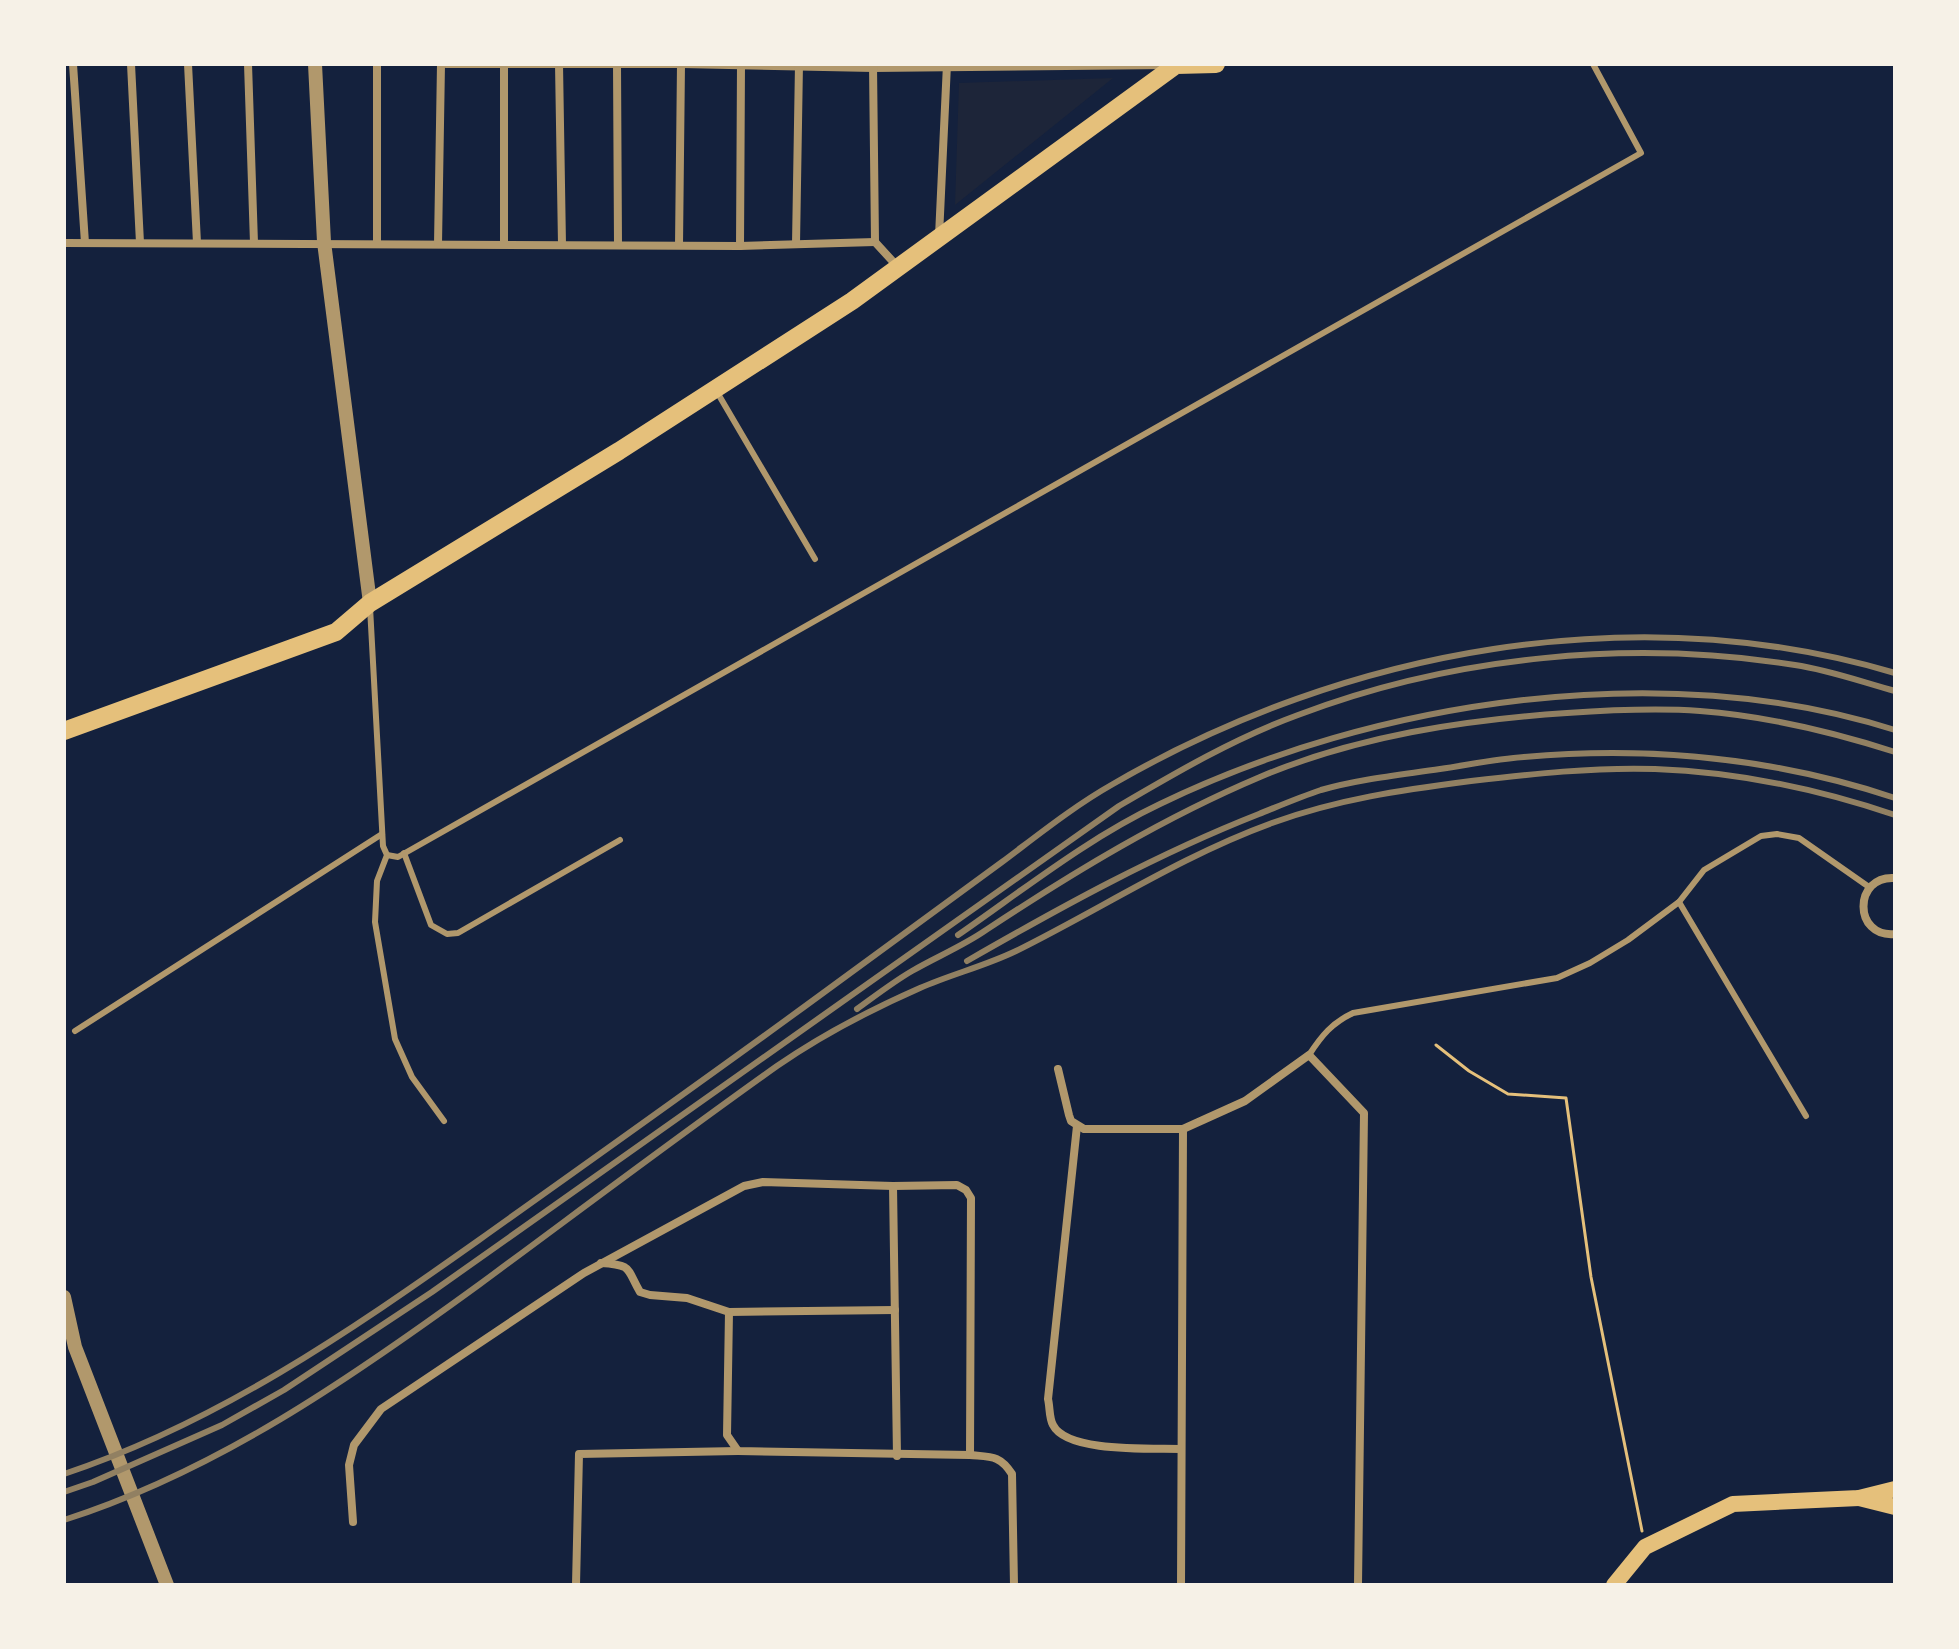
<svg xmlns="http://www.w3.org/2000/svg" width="1959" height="1649" font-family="'Space Grotesk',sans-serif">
  <rect width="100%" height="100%" fill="#14213d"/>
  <polygon fill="#1d2539" points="1113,78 955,205 959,83"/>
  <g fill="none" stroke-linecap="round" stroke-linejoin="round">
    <polyline stroke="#e5c07b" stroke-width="3" points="1436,1045 1469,1071 1508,1094 1566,1098 1591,1277 1642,1531"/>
    <g stroke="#b1986c" stroke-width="6">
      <polyline points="717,392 815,559"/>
      <polyline points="370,607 383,846 387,855 377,881 375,922 395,1039 412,1077 444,1121"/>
      <polyline points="404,853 431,925 447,934 458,933 620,840"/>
      <polyline points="387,855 398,857 1641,153 1593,64"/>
      <polyline points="1679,902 1806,1116"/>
      <polyline points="75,1031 382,834"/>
      <path d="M 1309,1055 C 1322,1035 1332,1023 1353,1013 L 1557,978 L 1590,963 L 1628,940 L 1679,902 L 1704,870 L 1761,836 L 1777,834 L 1799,838 L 1869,887"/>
    </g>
    <g stroke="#b1986c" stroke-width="8">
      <polyline points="73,64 85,243"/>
      <polyline points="131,64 140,243"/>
      <polyline points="188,64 197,243"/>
      <polyline points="248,64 254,243"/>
      <polyline points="377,64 377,244"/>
      <polyline points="446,64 681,64"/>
      <polyline points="559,64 562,245"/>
      <polyline points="617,64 618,245"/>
      <polyline points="682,64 873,68 1169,65"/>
      <polyline points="873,65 875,242 897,266"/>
      <polyline points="939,236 947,64"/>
      <polyline points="64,243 740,246 875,242"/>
      <polyline points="438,244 441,64"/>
      <polyline points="504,244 504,64"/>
      <polyline points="796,244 799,64"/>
      <polyline points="679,245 681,64"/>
      <polyline points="740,246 741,64"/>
      <path d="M 1895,878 C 1853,875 1853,938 1895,934"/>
      <polyline points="1058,1069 1069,1115 1071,1121 1084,1129 1183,1129 1245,1101 1309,1055 1364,1113 1358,1585"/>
      <path d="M 1077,1126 L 1048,1399 C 1050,1407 1049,1418 1053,1425 C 1067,1453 1152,1448 1181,1449"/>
      <polyline points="893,1186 897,1456"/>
      <path d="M 601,1263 C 633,1265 626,1268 640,1292 L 650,1295 L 687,1298 L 729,1312 L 895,1310"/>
      <path d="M 729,1312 L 727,1435 L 738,1451 L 970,1455 C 991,1457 1000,1455 1012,1474 L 1014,1585"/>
      <polyline points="353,1522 349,1465 354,1445 381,1409 584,1273 744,1186 763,1182 893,1186 957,1185 966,1190 971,1198 970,1455"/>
      <polyline points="576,1585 579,1454 738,1451"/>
      <polyline points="1181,1585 1183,1129"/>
    </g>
    <g stroke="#b1986c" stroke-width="14">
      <polyline points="315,64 324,242 370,603"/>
      <polyline points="64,1297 75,1347 167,1585"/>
    </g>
    <g stroke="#e5c07b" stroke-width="16">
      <polyline points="1859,1498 1895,1507"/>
      <polyline points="1614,1585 1645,1547 1733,1504 1859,1498 1895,1489"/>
    </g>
    <polyline stroke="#e5c07b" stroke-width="18" points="64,731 336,632 370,603 619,451 852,301 1176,65 1216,64"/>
    <g stroke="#918062" stroke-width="6">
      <path d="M 958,935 C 1023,890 1088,838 1160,804 C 1375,700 1664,656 1895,730"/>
      <path d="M 967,961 C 1061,907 1157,854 1259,814 C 1279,806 1300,797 1321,790 C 1360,779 1400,775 1440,769 C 1468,765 1496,759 1524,757 C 1650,746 1775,758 1895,798"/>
      <path d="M 857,1009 C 875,996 893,982 912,971 C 936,957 963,946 986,930 C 1074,872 1163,818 1260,777 C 1357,736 1463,720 1567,713 C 1611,710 1656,708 1700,711 C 1765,716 1833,732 1895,752"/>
      <path d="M 64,1474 C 217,1423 349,1332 479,1240 C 598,1155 717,1071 834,985 C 890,944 946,903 1002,862 C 1038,835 1074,806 1113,784 C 1346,649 1634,596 1895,673"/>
      <path d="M 64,1492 L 93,1482 L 222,1425 L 284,1390 L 432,1292 L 1119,806 C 1177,772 1235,738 1298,715 C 1453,656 1631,639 1795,665 C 1829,670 1862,682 1895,691"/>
      <path d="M 64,1520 C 217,1471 351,1378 480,1284 C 579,1211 677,1137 777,1066 C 822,1035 870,1010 920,988 C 952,974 985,966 1016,951 C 1101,909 1181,856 1272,823 C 1338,799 1402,790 1471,781 C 1532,774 1594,767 1655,769 C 1737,772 1818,789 1895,815"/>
    </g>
  </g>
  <rect width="1959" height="1649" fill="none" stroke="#f6f1e7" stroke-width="132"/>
</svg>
